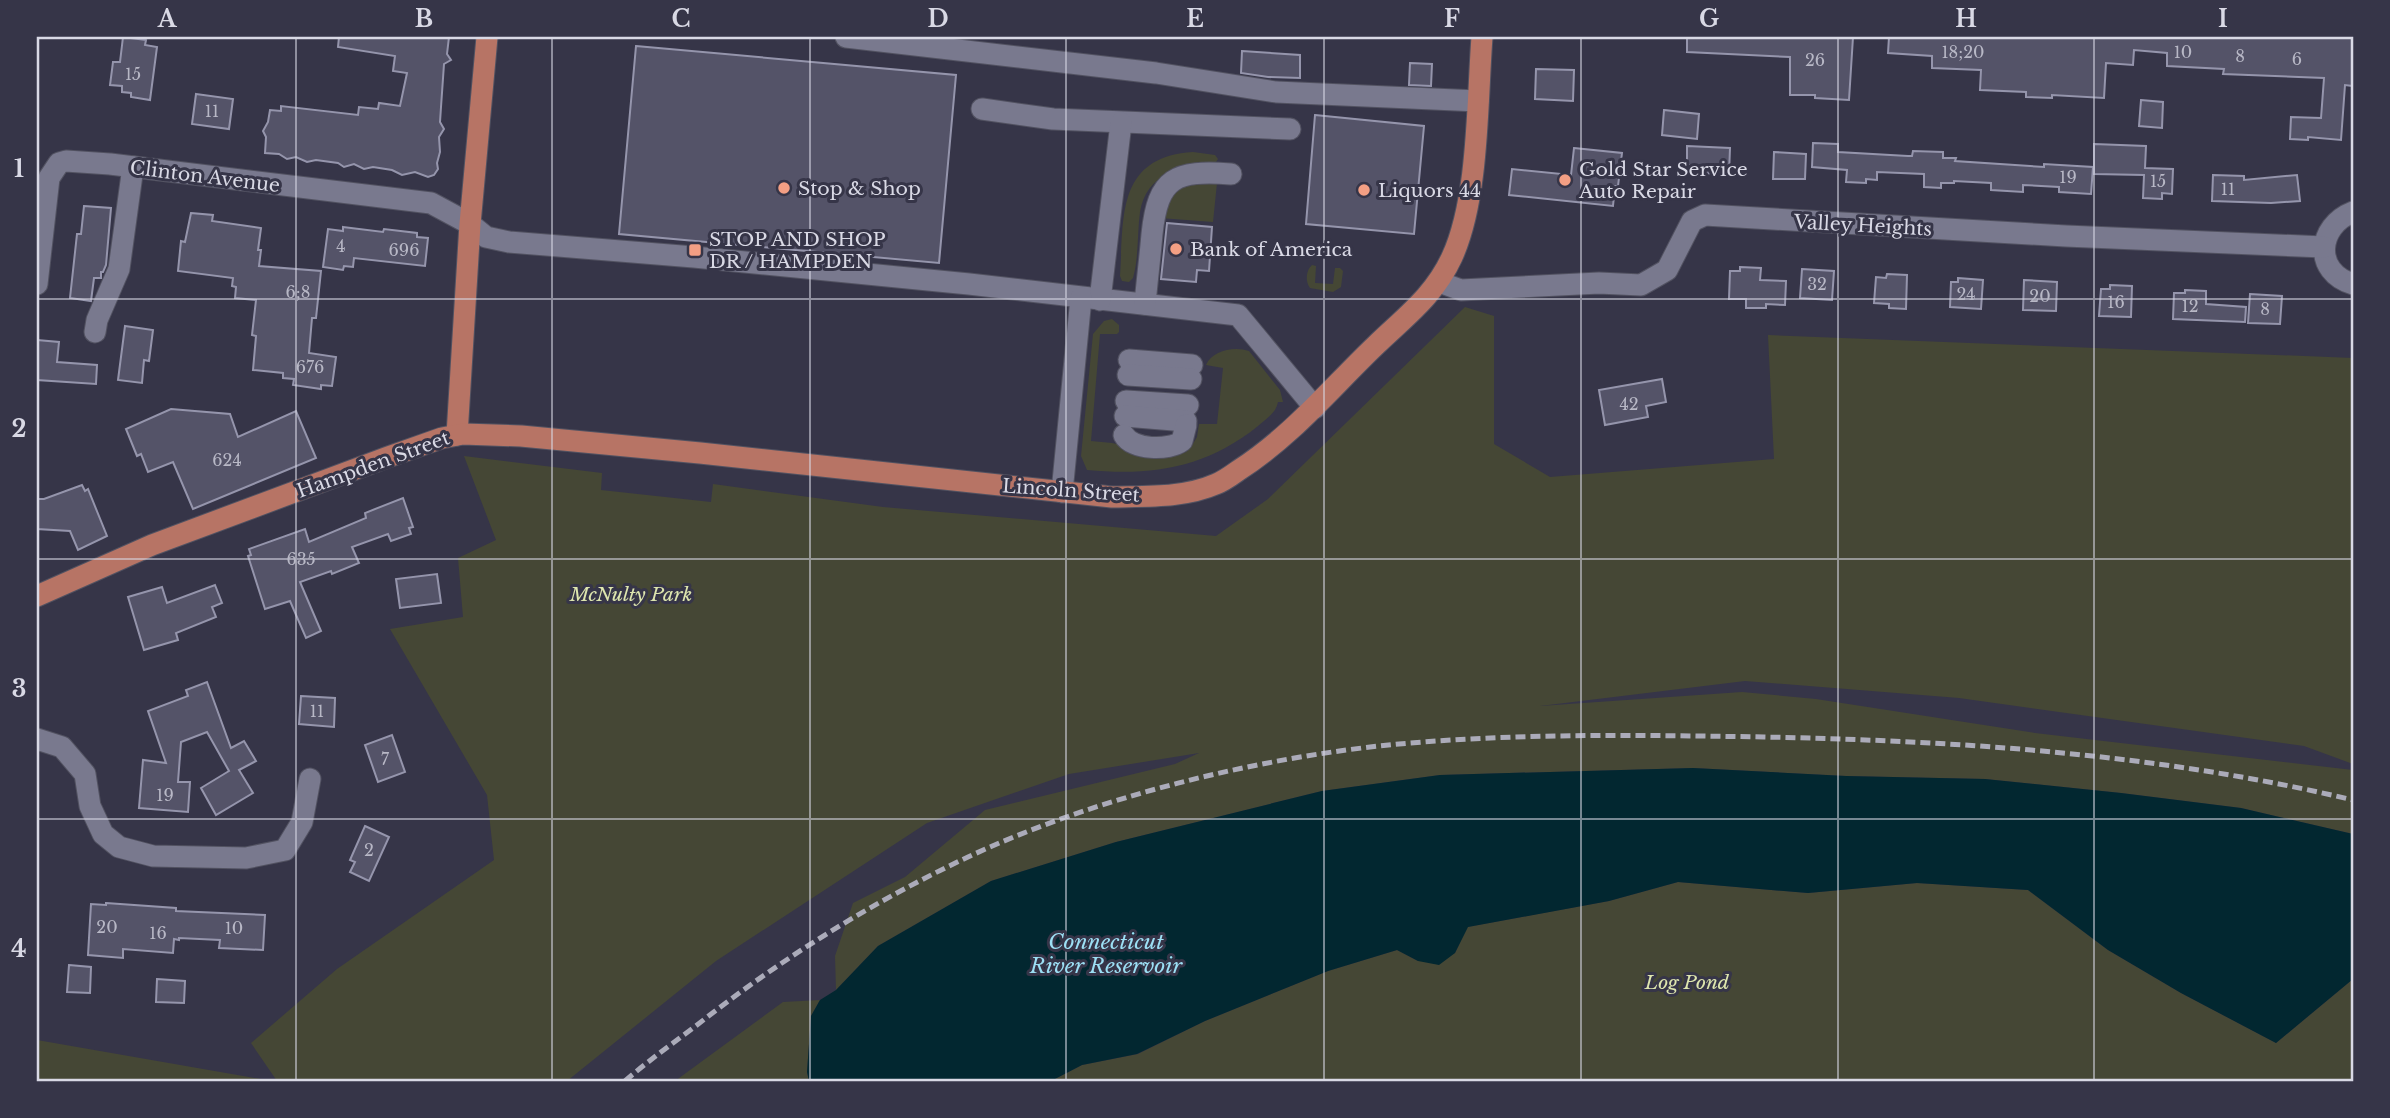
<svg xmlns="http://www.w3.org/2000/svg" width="2390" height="1118" font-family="'Libre Baskerville',serif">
  <rect width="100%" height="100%" fill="#363548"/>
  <g fill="#454735">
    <path d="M 1193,152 L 1215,155 L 1218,159 L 1216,162 C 1183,163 1146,174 1140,212 C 1137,234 1139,257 1133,278 L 1129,282 L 1122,281 L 1120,276 C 1124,217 1116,157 1193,152 Z"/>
    <polygon points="1192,183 1217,183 1213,222 1160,218 1176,189"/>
    <path d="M 1312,265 L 1316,266 L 1315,283 L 1333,284 L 1335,268 L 1340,268 L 1343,271 L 1341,287 L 1333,292 L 1310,288 C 1305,281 1306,270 1312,265 Z"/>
    <polygon points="1465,307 1494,316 1494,444 1550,477 1774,459 1768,335 2353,358 2353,764 2304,746 1959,698 1745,681 1540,706 1742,692 1816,699 2035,733 2353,770 2353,834 2241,808 2121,793 1985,779 1846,776 1693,768 1440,775 1322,791 1116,842 991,881 878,946 836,990 835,956 853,903 905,877 985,810 1175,764 1199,753 1069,774 927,823 716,961 567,1081 277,1081 251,1043 337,969 494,860 487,795 390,629 463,617 458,558 496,540 464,456 602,473 601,490 711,502 713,484 883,507 1216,536 1268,499"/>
    <path d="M 1112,319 L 1119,325 L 1119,332 L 1117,334 L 1100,334 L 1091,441 L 1112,443 L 1174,456 L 1186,452 L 1191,447 L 1197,437 L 1199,424 L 1217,424 L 1223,368 L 1206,365 C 1212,350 1235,346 1249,351 L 1280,390 L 1283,402 L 1278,402 C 1276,413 1267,418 1258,426 C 1206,468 1152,476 1087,470 L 1081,456 L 1093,334 L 1104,321 Z"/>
    <polygon points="1678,882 1808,893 1917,883 2028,890 2108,950 2181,993 2276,1043 2353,979 2353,1081 1051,1081 1082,1065 1138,1054 1205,1021 1328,971 1397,950 1418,961 1455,953 1467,927 1609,901"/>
    <polygon points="820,1000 811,1016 807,1072 809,1081 675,1081 783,1002"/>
    <polygon points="37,1040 261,1079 263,1081 37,1081"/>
  </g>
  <polygon fill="#022730" points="1693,768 1846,776 1985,779 2121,793 2241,808 2353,834 2353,979 2276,1043 2181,993 2108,950 2028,890 1917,883 1808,893 1678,882 1609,901 1468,927 1455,953 1439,965 1418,961 1397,950 1328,971 1205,1021 1137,1054 1082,1065 1051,1081 809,1081 807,1072 811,1016 820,1000 836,990 878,946 991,881 1116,842 1322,791 1440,775"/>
  <g fill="#545368" stroke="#9595ac" stroke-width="2">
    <polygon points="123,37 146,40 145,45 157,47 150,100 131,97 131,93 122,92 122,86 110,85 113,62 120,62"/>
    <polygon points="339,37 449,37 447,54 451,60 444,64 441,107 440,122 444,129 439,137 440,152 437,163 438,169 434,175 428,177 415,172 402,175 392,170 373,167 364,169 354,164 344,167 338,163 316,160 307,162 296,157 287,159 279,154 265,153 266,137 263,131 268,122 270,110 281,111 281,106 358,115 359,107 378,109 379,103 400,106 407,73 393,71 395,56 338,47"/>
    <polygon points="1687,37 1853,37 1849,100 1815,98 1815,95 1790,95 1790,57 1687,52"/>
    <polygon points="1889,37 2353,37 2353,86 2345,85 2341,140 2308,137 2308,140 2290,139 2291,117 2321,118 2324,78 2223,74 2224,69 2167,66 2167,53 2134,50 2133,65 2106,63 2104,98 2052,95 2052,98 2026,97 2026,92 1980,90 1981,70 1932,68 1932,56 1888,53"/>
    <polygon points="636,46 956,75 939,263 619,234"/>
    <polygon points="1242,51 1300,55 1300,78 1268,77 1241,73"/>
    <polygon points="1410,63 1432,64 1431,86 1409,85"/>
    <polygon points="1536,69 1574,70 1573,101 1535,99"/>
    <polygon points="196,94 233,99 229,129 192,124"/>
    <polygon points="2141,100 2163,102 2162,128 2139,126"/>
    <polygon points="1664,110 1699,114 1697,139 1662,135"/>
    <polygon points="1315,115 1424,126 1414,234 1306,224"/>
    <polygon points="1813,143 1838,144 1838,152 1908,156 1912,156 1913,151 1943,152 1943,158 1956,158 1955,161 2044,167 2044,164 2093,167 2091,194 2059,192 2059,187 2023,185 2023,192 1991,190 1991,183 1954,181 1954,183 1941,183 1941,188 1924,187 1924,174 1877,172 1877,180 1866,179 1866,183 1846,182 1847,170 1812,167"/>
    <polygon points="2094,144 2146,146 2145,168 2173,169 2172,194 2162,193 2162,199 2143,198 2144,175 2094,174"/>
    <polygon points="1687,146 1730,148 1729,174 1699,173 1699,166 1687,165"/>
    <polygon points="1574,148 1622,153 1618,186 1615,186 1613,206 1509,195 1512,169 1571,175"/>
    <polygon points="1774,152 1806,154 1805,179 1773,179"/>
    <polygon points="2213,175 2244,176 2244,180 2297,175 2300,201 2271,203 2212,201"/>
    <polygon points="84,206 111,208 106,265 103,272 101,272 101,278 94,278 91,301 70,298 77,234 81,234"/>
    <polygon points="191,213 213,215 212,221 261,228 258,250 261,250 259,266 321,271 316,318 312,318 309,353 336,357 332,386 321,385 321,389 293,385 294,379 283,378 283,373 253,370 256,336 252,335 256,300 235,298 236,287 232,286 233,278 178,271 181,241 185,242"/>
    <polygon points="1167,223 1212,227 1209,271 1197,270 1196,282 1161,279"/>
    <polygon points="343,227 383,232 384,229 417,233 417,237 428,238 425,266 354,258 353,267 344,266 343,270 323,267 328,229 343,231"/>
    <polygon points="1740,267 1761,268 1760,280 1786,281 1785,305 1766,304 1766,308 1746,308 1746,299 1729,299 1730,271 1740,271"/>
    <polygon points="1802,269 1834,271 1832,300 1800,298"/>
    <polygon points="1887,274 1907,275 1906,309 1889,308 1889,304 1874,303 1876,277 1886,278"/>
    <polygon points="1958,278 1983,280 1981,309 1950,307 1951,282 1958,282"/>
    <polygon points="2024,280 2057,282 2056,311 2023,310"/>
    <polygon points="2110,285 2132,286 2131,317 2099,316 2101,289 2110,289"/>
    <polygon points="2185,290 2206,291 2206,304 2246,307 2245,322 2173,319 2174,293 2185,293"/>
    <polygon points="2250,294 2282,296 2280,324 2248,323"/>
    <polygon points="125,326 153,330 149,361 144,360 142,383 118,380"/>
    <polygon points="37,340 59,342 57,362 97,365 96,384 37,380"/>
    <polygon points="1662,379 1666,402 1646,406 1648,417 1605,425 1599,390"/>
    <polygon points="171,409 230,414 238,437 296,411 316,458 193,509 173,462 148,472 141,454 137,456 126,429"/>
    <polygon points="82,485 85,491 88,489 107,536 78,550 70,531 37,529 37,499 44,499"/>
    <polygon points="403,498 413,527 409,528 411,534 391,541 388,534 352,547 359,563 332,574 331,571 300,582 321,631 306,638 290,601 265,609 248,556 251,555 249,549 305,529 309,542 366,518 365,513"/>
    <polygon points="437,574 441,603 400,608 396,579"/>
    <polygon points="215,585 222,603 212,607 216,617 176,633 178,640 144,650 128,597 162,587 167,603"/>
    <polygon points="207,682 231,748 244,741 256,761 239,770 253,793 216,815 201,788 229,771 207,732 181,742 178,782 190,782 188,812 139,808 143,760 166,763 148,711 188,696 186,690"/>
    <polygon points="301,696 335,698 334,727 299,724"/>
    <polygon points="392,735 405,772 378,782 365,745"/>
    <polygon points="365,826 389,837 369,881 350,872 355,862 350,860"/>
    <polygon points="106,903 176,908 176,911 265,915 263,950 219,948 220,940 179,938 179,940 174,939 173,953 123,949 123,958 88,955 91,904 106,905"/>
    <polygon points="69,965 91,967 90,993 67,992"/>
    <polygon points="157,979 185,981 184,1003 156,1002"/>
  </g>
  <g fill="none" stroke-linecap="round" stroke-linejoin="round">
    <defs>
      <g id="minor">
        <polyline points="846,37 1156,73 1276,92 1478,101"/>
        <polyline points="982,109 1053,119 1290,129"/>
        <path d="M 2353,212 C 2317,226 2313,272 2353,284"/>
        <polyline points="1439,282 1461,290 1599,283 1641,285 1667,270 1692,221 1705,215 2066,236 2324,247"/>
        <polyline points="37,284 49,178 59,163 66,161 110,164 431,203 470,224 486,237 509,242 694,257 969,284 1238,315 1315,408"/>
        <polyline points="1100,300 1121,123"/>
        <path d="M 1145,304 C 1147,281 1150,258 1152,234 C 1158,177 1175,170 1231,174"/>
        <polyline points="95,332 97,320 119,269 133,167"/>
        <polyline points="1129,360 1192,365"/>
        <polyline points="1128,375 1191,379"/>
        <polyline points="1126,401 1188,405"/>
        <polyline points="1125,416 1186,421"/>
        <path d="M 1124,435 C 1132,450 1169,451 1182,441 L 1186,425"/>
        <polyline points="1062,492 1081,298"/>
        <polyline points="37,739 62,747 85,774 90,806 103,834 119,847 153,856 246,858 285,850 302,822 310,779"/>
      </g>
      <g id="major">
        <polyline points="457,435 470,224 487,37"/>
        <path d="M 37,596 L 152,545 L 388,457 L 442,438 L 463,434 L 521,436 L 700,453 L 1112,497 C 1147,496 1184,498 1216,484 C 1224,481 1232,475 1239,470 C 1292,436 1331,388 1376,345 C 1406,316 1434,296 1452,257 C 1479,198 1477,102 1482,37"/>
      </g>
    </defs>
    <use href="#minor" stroke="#525261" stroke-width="23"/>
    <use href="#major" stroke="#525261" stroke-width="23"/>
    <use href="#minor" stroke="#79798e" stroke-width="21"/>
    <use href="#major" stroke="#b77465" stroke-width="21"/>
    <path stroke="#ababb9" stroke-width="5" stroke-dasharray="10 5" stroke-linecap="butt" d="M 625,1081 C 648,1061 673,1043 697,1025 C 781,959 872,902 968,857 C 1096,797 1259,757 1399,744 C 1521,733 1643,735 1764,737 C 1963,741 2160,754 2353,800"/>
  </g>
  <path fill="none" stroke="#d9d9e5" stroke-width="2" stroke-opacity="0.55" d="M 296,37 L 296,1081M 552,37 L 552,1081M 810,37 L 810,1081M 1066,37 L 1066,1081M 1324,37 L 1324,1081M 1581,37 L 1581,1081M 1838,37 L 1838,1081M 2094,37 L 2094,1081M 37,299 L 2353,299M 37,559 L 2353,559M 37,819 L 2353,819"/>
  <g fill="#f39f84" stroke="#363548" stroke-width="2.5">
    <circle cx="1565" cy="180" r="7"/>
    <circle cx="784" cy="188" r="7"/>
    <circle cx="1364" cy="190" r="7"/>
    <circle cx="1176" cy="249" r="7"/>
    <rect x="688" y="243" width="14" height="14" rx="3.5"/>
  </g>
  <g text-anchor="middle" stroke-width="6" stroke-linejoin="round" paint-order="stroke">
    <g font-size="16" fill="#b8b8c6">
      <text x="1963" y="58">18;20</text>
      <text x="2183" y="58">10</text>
      <text x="2240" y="62">8</text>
      <text x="2297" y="65">6</text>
      <text x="1815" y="66">26</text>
      <text x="133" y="80">15</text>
      <text x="212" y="117">11</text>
      <text x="2068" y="183">19</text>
      <text x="2158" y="187">15</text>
      <text x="2228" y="195">11</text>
      <text x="341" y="252">4</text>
      <text x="404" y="256">696</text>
      <text x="1817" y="290">32</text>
      <text x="298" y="298">6;8</text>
      <text x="1966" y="300">24</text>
      <text x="2040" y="302">20</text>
      <text x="2116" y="308">16</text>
      <text x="2190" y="312">12</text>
      <text x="2265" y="315">8</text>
      <text x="310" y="373">676</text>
      <text x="1629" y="410">42</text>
      <text x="227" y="466">624</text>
      <text x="301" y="565">635</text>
      <text x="317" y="717">11</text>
      <text x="385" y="765">7</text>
      <text x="165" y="801">19</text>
      <text x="369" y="856">2</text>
      <text x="107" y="933">20</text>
      <text x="234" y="934">10</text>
      <text x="158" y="939">16</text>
    </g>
    <g font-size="19" fill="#d9d9e5" stroke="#363548" text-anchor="start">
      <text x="1579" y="176">Gold Star Service<tspan x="1579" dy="22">Auto Repair</tspan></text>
      <text x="798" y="195">Stop &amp; Shop</text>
      <text x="1378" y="197">Liquors 44</text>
      <text x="709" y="246">STOP AND SHOP<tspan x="709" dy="22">DR / HAMPDEN</tspan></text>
      <text x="1190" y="256">Bank of America</text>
    </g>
    <g font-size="19" fill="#d9d9e5" stroke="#363548">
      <text transform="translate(205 176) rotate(7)" y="7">Clinton Avenue</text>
      <text transform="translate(1863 225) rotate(3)" y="7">Valley Heights</text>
      <text transform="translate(373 464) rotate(-20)" y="7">Hampden Street</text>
      <text transform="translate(1071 490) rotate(4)" y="7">Lincoln Street</text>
    </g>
    <g font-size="19" font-style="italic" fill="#dee6ae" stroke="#363548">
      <text x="631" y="601">McNulty Park</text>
      <text x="1687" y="989">Log Pond</text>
    </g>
    <g font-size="21" font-style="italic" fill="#9cdff4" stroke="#363548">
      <text x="1106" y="949">Connecticut<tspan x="1106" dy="24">River Reservoir</tspan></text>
    </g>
  </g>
  <rect width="2390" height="1118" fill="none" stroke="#363548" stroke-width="77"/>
  <rect x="38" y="38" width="2314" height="1042" fill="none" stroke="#d9d9e5" stroke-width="2.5"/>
  <g font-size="23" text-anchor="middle" font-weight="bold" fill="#d9d9e5">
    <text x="167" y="27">A</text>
    <text x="424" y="27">B</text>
    <text x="681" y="27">C</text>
    <text x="938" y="27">D</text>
    <text x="1195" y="27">E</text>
    <text x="1452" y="27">F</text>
    <text x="1709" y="27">G</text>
    <text x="1966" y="27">H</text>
    <text x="2223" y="27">I</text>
    <text x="19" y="177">1</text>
    <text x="19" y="437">2</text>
    <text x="19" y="697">3</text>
    <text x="19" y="957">4</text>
  </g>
</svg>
